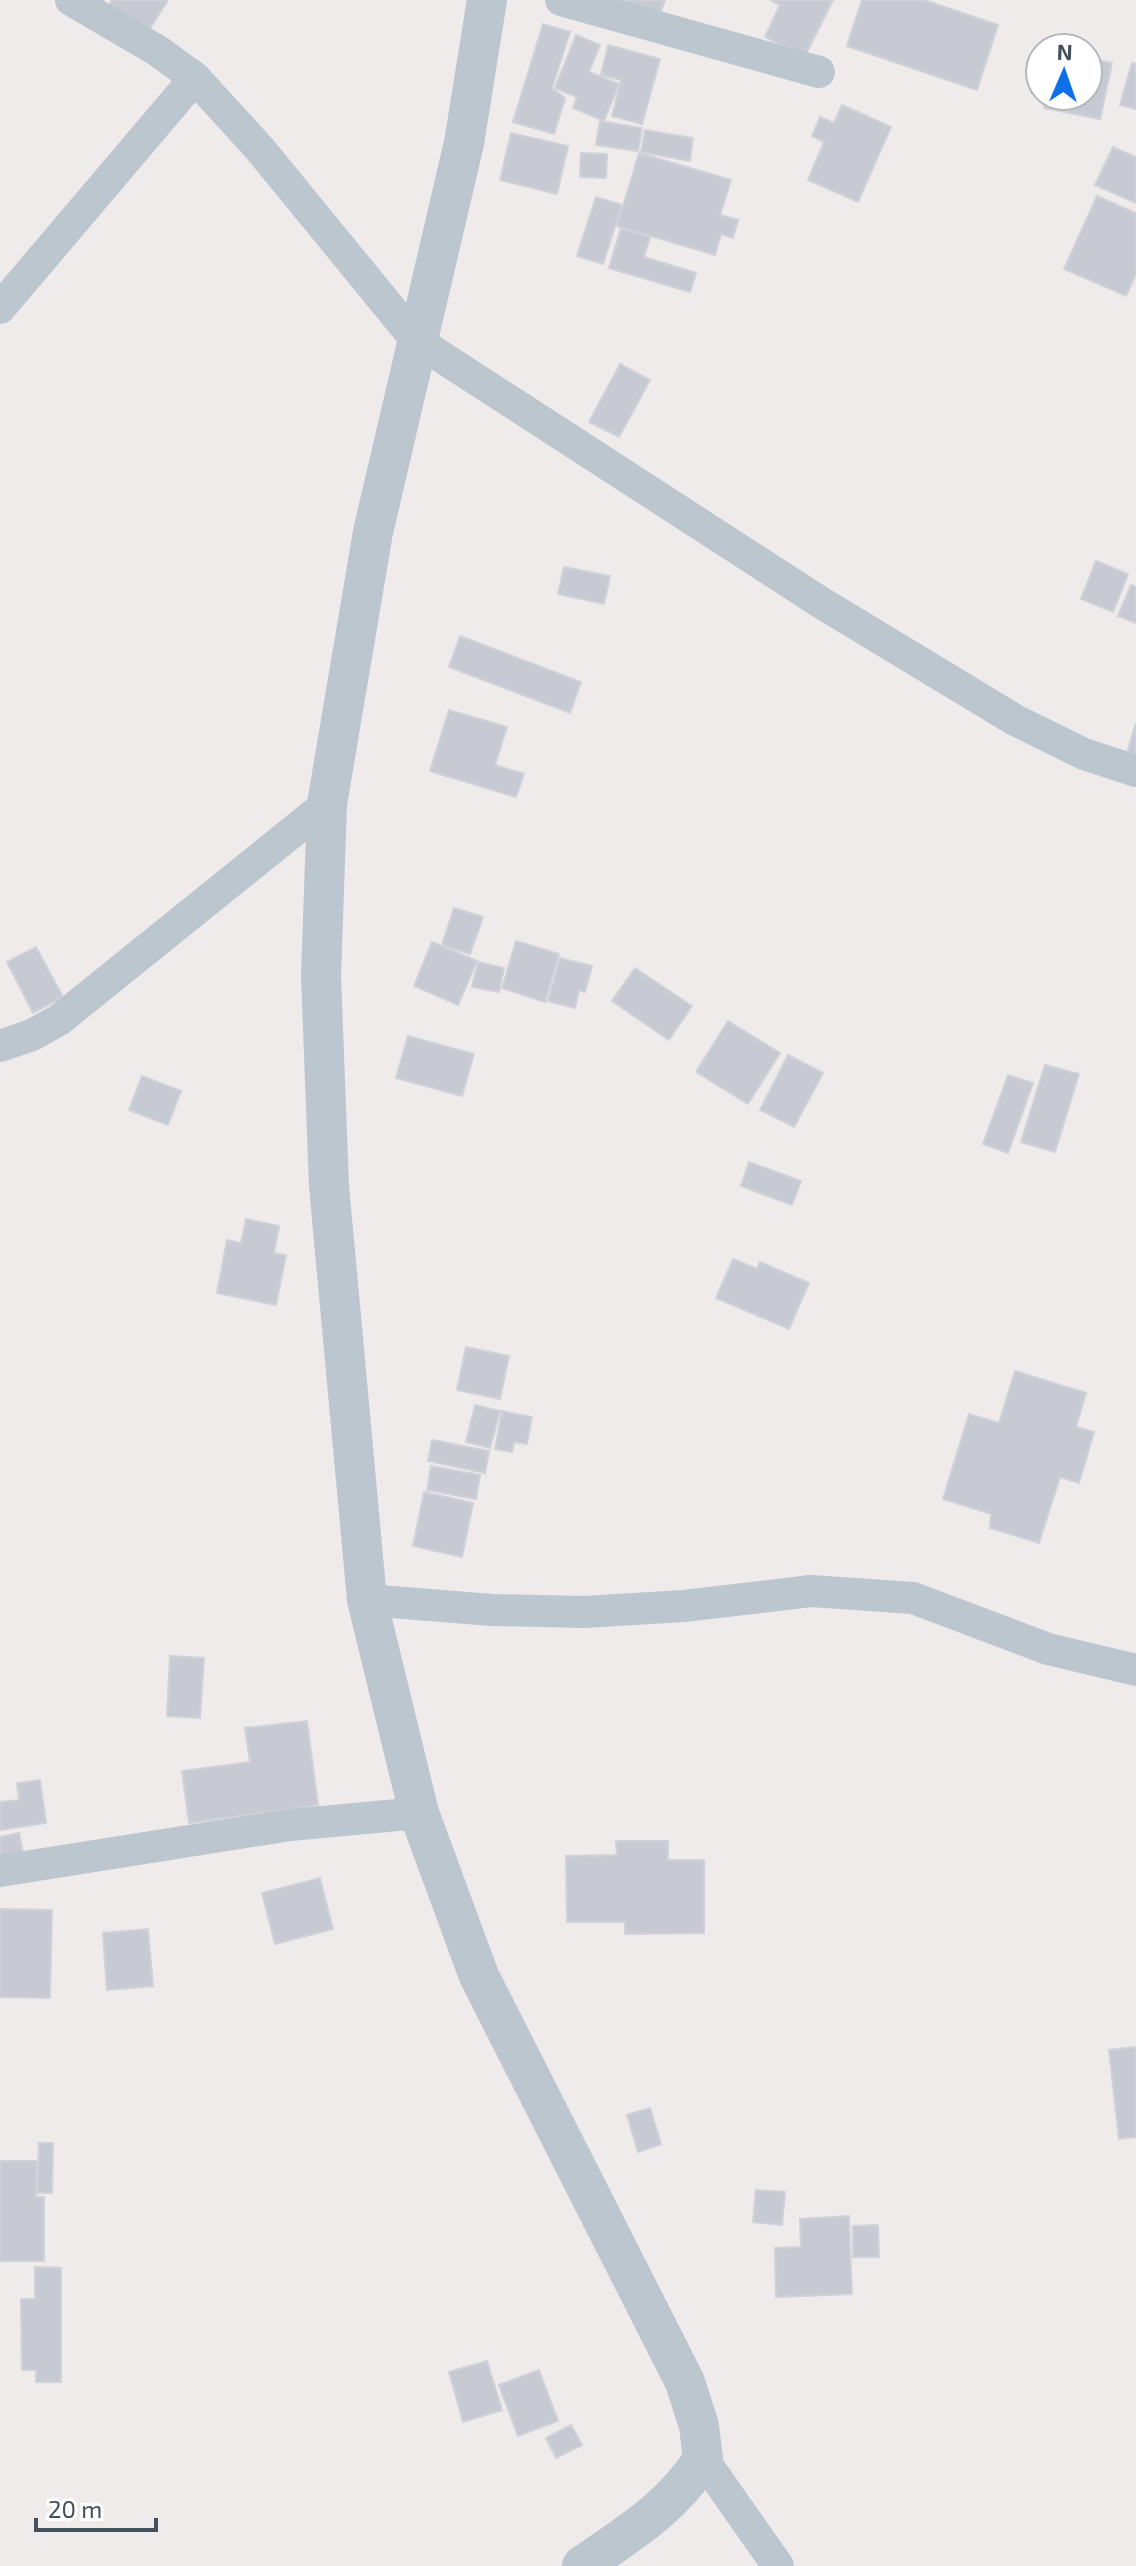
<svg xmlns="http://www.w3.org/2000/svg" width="1136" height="2566" font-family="'Exo 2',sans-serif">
  <rect width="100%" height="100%" fill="#efebeb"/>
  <g fill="#c7cad2" stroke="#cfd2d8" stroke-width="2">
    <polygon points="112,0 168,0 147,33 107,8"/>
    <polygon points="611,0 665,0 658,21"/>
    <polygon points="770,0 833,0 805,56 765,37 780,5"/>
    <polygon points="862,0 924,0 998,25 977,90 847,46"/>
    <polygon points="543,24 570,32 552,88 565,98 554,134 513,122"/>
    <polygon points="576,35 600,45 589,72 619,84 604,121 573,108 577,97 555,88"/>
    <polygon points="608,45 660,59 642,124 612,116 621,80 601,75"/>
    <polygon points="1088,58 1112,63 1100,119 1044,108 1046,96 1088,96"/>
    <polygon points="1132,63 1136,64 1136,109 1120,105"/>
    <polygon points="842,105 891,127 858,202 808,180 824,142 812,136 820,117 834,123"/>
    <polygon points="600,121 642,128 638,151 596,145"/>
    <polygon points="645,130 693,138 690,161 641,152"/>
    <polygon points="511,133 568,146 557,194 500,180"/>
    <polygon points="1113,147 1136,157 1136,203 1095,185"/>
    <polygon points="581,153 607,154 606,178 580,177"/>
    <polygon points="639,153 731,180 720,215 738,220 733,238 721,234 715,255 617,226"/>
    <polygon points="1097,196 1136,213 1136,274 1126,296 1064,269"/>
    <polygon points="596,197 622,205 603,264 577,256"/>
    <polygon points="621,228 650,237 644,257 696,273 690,292 609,268"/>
    <polygon points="620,364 650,380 619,437 589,422"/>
    <polygon points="1096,561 1128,574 1113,612 1081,599"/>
    <polygon points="564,567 610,576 604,604 558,594"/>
    <polygon points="1131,585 1136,587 1136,623 1118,616"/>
    <polygon points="460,636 581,682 570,713 449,667"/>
    <polygon points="449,710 507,727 495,765 524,774 516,797 430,771"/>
    <polygon points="1136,723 1136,763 1125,760"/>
    <polygon points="454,908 483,917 470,954 442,945"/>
    <polygon points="516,941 559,954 545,1002 502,988"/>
    <polygon points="432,942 477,961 458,1005 414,986"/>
    <polygon points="36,947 63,997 33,1013 7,962"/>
    <polygon points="560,958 592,966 585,992 579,990 575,1008 548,1001"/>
    <polygon points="478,962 504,968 499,992 472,987"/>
    <polygon points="635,968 692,1006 669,1040 612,1001"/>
    <polygon points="728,1021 780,1053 748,1104 696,1072"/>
    <polygon points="408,1036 474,1054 462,1096 396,1078"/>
    <polygon points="788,1055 823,1073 794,1127 760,1110"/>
    <polygon points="1045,1065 1079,1074 1055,1152 1021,1142"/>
    <polygon points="1008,1075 1033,1083 1008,1153 983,1144"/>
    <polygon points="142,1076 181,1091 168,1125 129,1110"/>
    <polygon points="749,1162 801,1181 792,1205 741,1186"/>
    <polygon points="246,1219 279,1226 274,1253 286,1255 276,1305 217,1293 227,1240 241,1243"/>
    <polygon points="733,1259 757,1269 760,1262 809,1283 789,1329 716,1298"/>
    <polygon points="466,1347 509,1356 500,1399 457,1390"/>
    <polygon points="1015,1371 1086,1393 1076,1427 1094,1432 1079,1483 1060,1477 1039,1543 990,1528 991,1514 943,1499 969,1414 999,1423"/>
    <polygon points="475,1405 500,1411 490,1448 466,1442"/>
    <polygon points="502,1411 532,1417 527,1444 514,1442 512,1452 495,1449"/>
    <polygon points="432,1440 489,1451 485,1473 428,1461"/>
    <polygon points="431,1466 480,1475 476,1499 427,1490"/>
    <polygon points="424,1492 473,1503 462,1557 413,1546"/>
    <polygon points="170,1656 204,1658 200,1718 167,1716"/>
    <polygon points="307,1721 318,1805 189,1823 182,1771 250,1762 245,1728"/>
    <polygon points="40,1780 46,1823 0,1830 0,1802 19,1800 17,1783"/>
    <polygon points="19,1833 24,1858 0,1863 0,1837"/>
    <polygon points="616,1841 668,1841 668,1860 704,1860 704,1933 625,1934 625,1922 567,1922 566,1856 617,1855"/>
    <polygon points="320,1878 333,1929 275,1944 262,1893"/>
    <polygon points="0,1909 52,1910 50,1998 0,1997"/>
    <polygon points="148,1929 153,1986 107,1990 103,1933"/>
    <polygon points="1136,2047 1136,2137 1119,2139 1109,2050"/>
    <polygon points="650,2108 661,2144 638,2152 627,2115"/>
    <polygon points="39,2143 53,2143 52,2193 37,2193"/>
    <polygon points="0,2161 37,2161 36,2197 44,2197 44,2261 0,2261"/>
    <polygon points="756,2190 785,2192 782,2225 753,2222"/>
    <polygon points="849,2216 852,2294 776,2297 775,2248 801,2247 800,2219"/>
    <polygon points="878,2225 879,2257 853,2257 853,2226"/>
    <polygon points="35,2267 61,2268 61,2382 36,2382 36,2370 22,2370 21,2299 35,2299"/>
    <polygon points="487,2361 502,2410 463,2422 449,2372"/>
    <polygon points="539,2370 558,2421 518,2436 499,2385"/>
    <polygon points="571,2425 582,2445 556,2458 546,2438"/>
  </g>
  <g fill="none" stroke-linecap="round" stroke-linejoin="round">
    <g stroke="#bbc6cf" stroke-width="32">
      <polyline points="71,0 158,51 195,78 259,148 417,341 820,602 1015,720 1084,754 1136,771"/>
      <polyline points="561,0 819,72"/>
      <polyline points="0,308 195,78"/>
      <polyline points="0,1046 32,1035 59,1020 327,804"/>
      <polyline points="367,1600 492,1610 584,1612 684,1606 811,1591 913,1598 1048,1649 1136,1670"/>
      <polyline points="0,1871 290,1825 419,1813"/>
      <polyline points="703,2459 778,2566"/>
    </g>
    <path stroke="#bbc6cf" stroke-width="40" d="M 487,0 L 464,143 L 373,532 L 327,804 L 321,976 L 329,1186 L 367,1600 L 419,1813 L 479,1976 L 685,2382 L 699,2426 L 703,2459 C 672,2508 628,2534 582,2566"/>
  </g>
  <g transform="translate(1064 72) rotate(2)"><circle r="38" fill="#ffffff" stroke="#b4b9bd" stroke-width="2"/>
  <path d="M0-6L14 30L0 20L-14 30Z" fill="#0d70e7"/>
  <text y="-12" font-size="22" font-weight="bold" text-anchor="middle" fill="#434f5a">N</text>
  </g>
  <path d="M36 2518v12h120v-12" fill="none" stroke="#434f5a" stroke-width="4"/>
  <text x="48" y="2518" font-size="24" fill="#434f5a" stroke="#ffffff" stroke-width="6" paint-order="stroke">20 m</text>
</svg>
